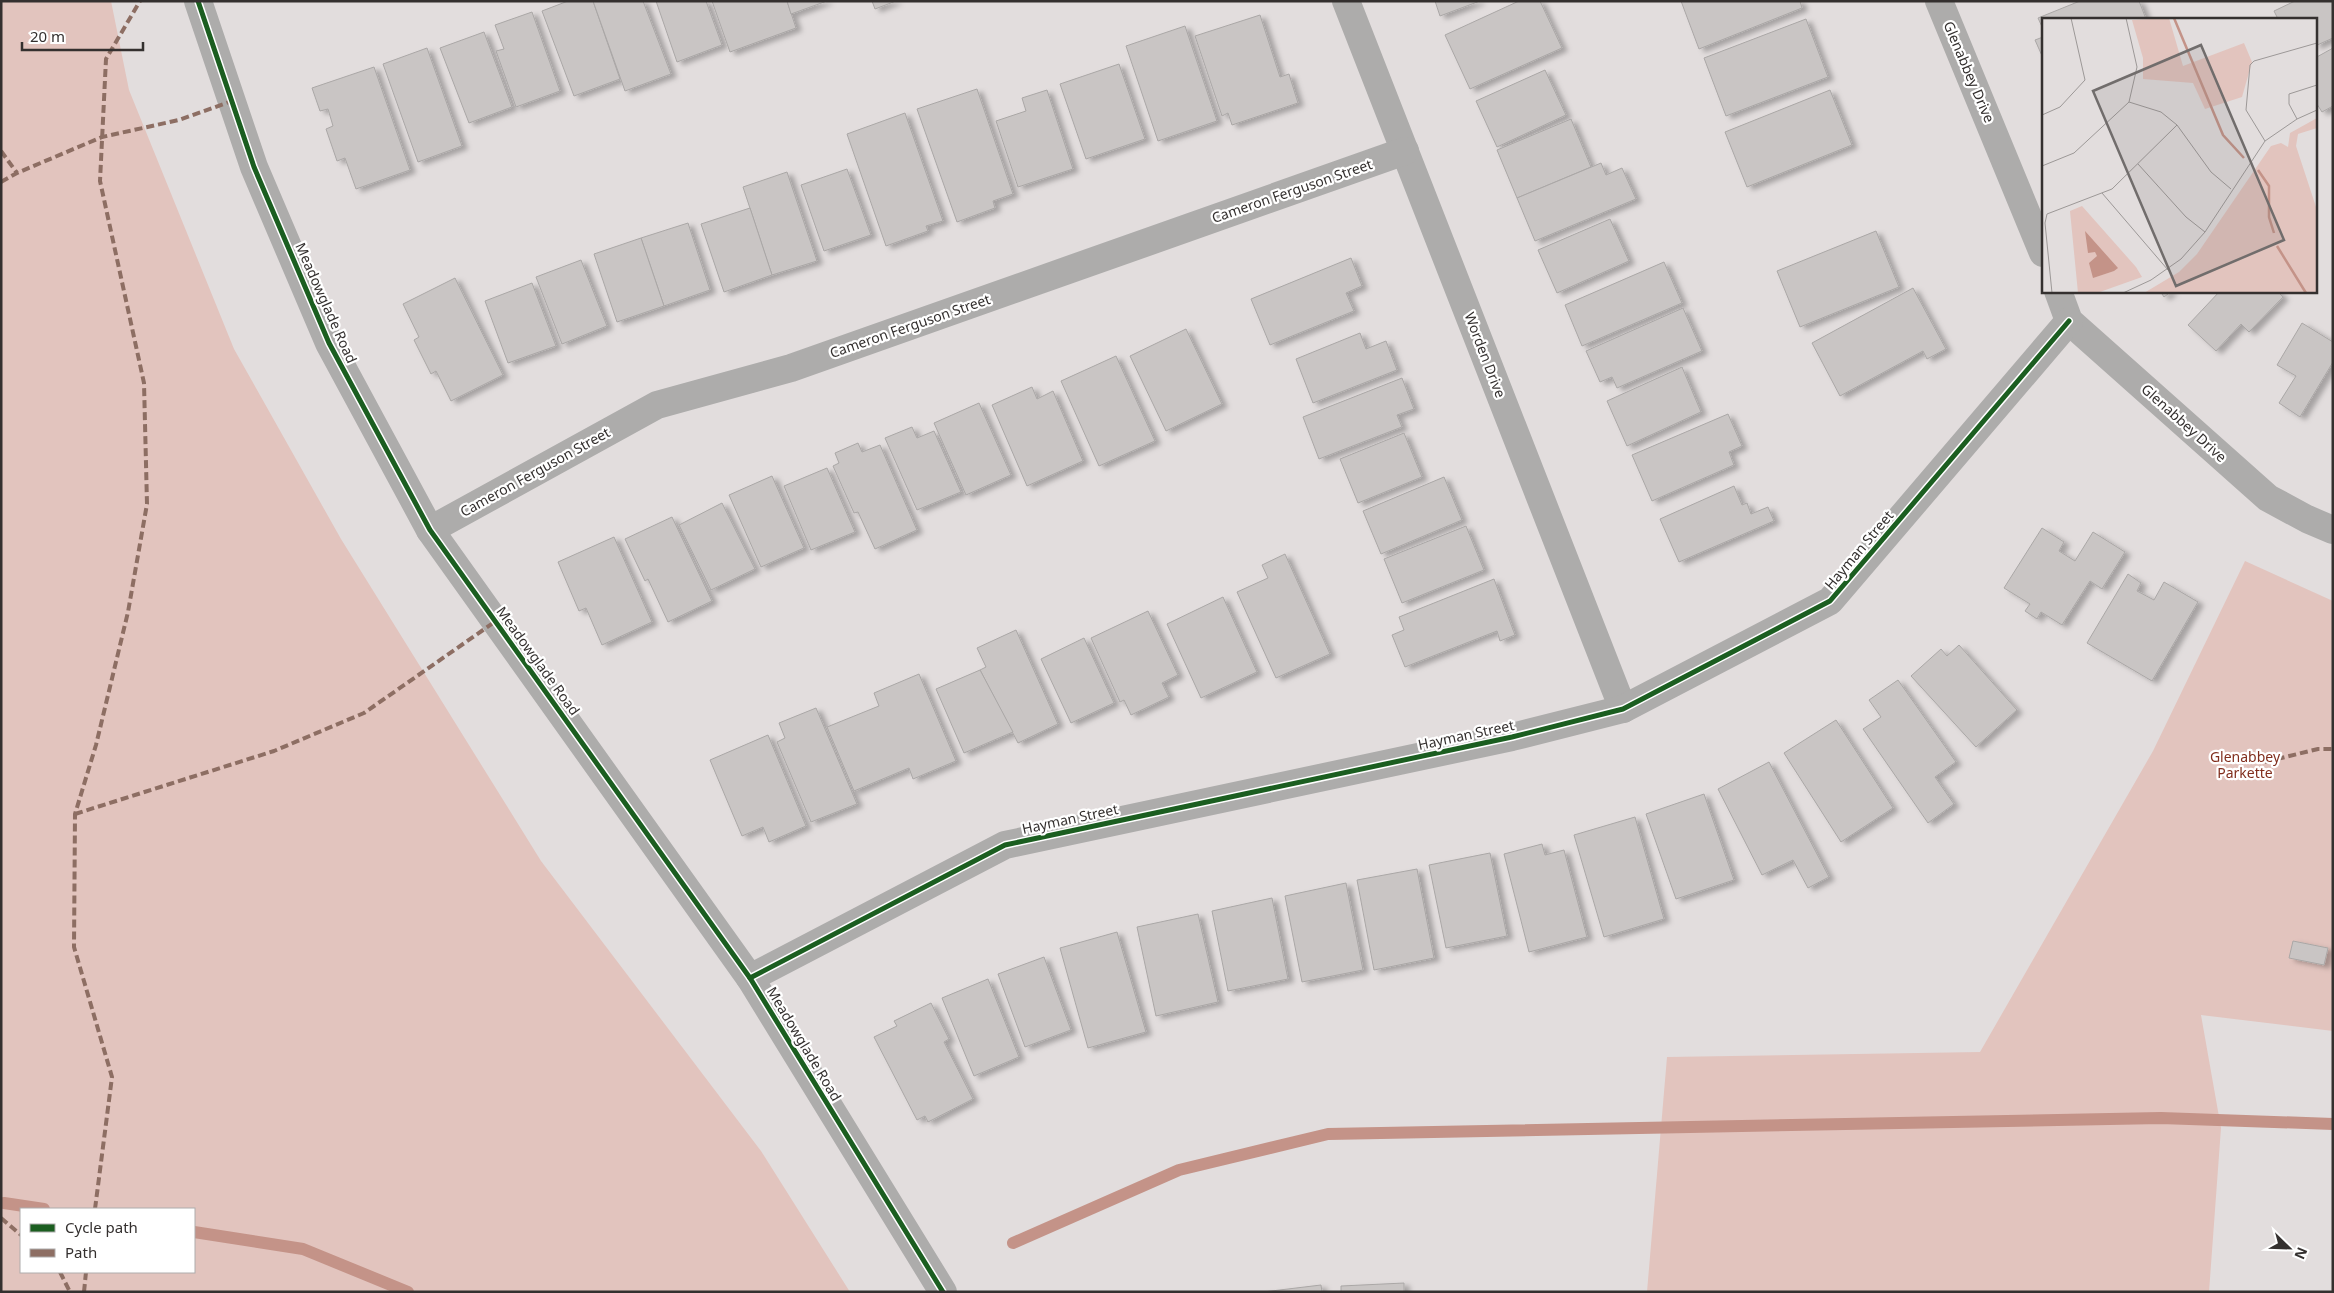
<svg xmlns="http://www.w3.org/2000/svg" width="2334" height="1293" font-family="'Noto Sans',sans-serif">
  <defs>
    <filter id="shadow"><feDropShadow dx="5.5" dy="3" stdDeviation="2.5" flood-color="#0004"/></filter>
  </defs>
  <rect width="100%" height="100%" fill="#e2dddd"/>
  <g fill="#e2c4be" fill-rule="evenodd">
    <path d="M 1,1 L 111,1 L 129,90 L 234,349 L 341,539 L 541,861 L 761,1151 L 850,1292 L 1,1292 ZM 21,1209 L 194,1209 L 194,1272 L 21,1272 Z"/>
    <polygon points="2245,561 2333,601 2333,1031 2201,1015 2221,1128 2209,1292 1647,1292 1667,1057 1980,1052 2153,751"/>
  </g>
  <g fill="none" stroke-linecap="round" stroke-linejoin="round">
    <g stroke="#c49388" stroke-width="12">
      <polyline points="4,1203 44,1209"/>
      <polyline points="194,1232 303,1249 408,1292"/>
      <polyline points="1013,1243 1179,1170 1328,1134 2161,1118 2333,1124"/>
    </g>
  </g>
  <g fill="#c9c5c4" stroke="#aaa7a6" filter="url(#shadow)">
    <polygon points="568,1 593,1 620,79 574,96 542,11"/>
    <polygon points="593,1 643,1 671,74 625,91"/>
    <polygon points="656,1 706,1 722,45 677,62"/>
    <polygon points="712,1 787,1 796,28 730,52"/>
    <polygon points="787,1 827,1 791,14"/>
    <polygon points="872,1 896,1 875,9"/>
    <polygon points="1435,1 1480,1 1440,16"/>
    <polygon points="1519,1 1540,1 1562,48 1470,89 1445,35"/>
    <polygon points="1681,1 1800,1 1802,8 1699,49"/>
    <polygon points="2080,1 2139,1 2146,19 2043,19 2043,29 2038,18"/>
    <polygon points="2295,1 2333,1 2333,38 2315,46 2315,19 2278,19 2274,11"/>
    <polygon points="532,12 560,91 516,107 496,51 504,49 495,25"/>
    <polygon points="1260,15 1280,77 1289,74 1298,103 1232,125 1228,113 1222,116 1195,36"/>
    <polygon points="1806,19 1828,77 1726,116 1704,58"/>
    <polygon points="1185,26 1217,121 1158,141 1126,46"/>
    <polygon points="484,32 512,107 469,123 440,48"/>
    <polygon points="2043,37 2043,58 2035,40"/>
    <polygon points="427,48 462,146 418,162 383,64"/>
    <polygon points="2333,48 2333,106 2322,112 2315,101 2315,58"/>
    <polygon points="1119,64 1145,139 1086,159 1060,84"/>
    <polygon points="374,67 410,170 356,189 345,158 337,161 326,129 333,126 328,109 320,111 312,88"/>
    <polygon points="1545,70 1566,115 1497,147 1476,101"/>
    <polygon points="977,89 1013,194 993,201 995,208 957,222 917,109"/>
    <polygon points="1047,90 1073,169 1018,187 996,121 1026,111 1022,98"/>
    <polygon points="1830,90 1852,145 1747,187 1725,132"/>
    <polygon points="905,113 943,221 926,226 928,231 886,246 847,134"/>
    <polygon points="1571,119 1591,167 1517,198 1497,150"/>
    <polygon points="1601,163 1606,175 1622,168 1636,199 1535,241 1517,198"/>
    <polygon points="847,169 871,235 824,251 801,185"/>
    <polygon points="787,172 817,261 772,275 743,187"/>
    <polygon points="750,208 772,275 724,292 701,224"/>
    <polygon points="1610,219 1629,261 1557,293 1538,250"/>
    <polygon points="688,223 710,290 664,306 641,238"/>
    <polygon points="1876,231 1899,287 1800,327 1777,271"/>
    <polygon points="641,238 664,306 617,322 594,254"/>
    <polygon points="1351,258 1362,286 1346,293 1354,311 1270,345 1251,299"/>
    <polygon points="581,260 607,326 562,344 536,277"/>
    <polygon points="1664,262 1682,303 1582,346 1565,305"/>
    <polygon points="455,278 503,375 451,401 436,371 431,374 414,340 419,337 403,304"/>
    <polygon points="532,283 556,346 508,363 485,301"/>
    <polygon points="1913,288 1946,349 1927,359 1923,351 1840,396 1812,343"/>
    <polygon points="2160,291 2172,291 2164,297"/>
    <polygon points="2220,291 2277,291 2283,297 2249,332 2241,324 2216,351 2188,325"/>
    <polygon points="1683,308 1702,351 1617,388 1612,377 1600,382 1586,351"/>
    <polygon points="2302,323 2333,342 2333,362 2300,417 2279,403 2296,376 2277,365"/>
    <polygon points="1186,329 1222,404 1166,431 1130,356"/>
    <polygon points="1360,333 1366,349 1386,341 1397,370 1313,403 1296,359"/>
    <polygon points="1116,356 1155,441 1099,466 1061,381"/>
    <polygon points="1682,367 1701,412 1627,446 1607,401"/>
    <polygon points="1402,378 1414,409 1397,415 1402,427 1319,459 1303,417"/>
    <polygon points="1032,387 1037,399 1053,391 1083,461 1027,486 992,405"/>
    <polygon points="979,403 1011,475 966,495 934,423"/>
    <polygon points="1728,414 1742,446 1729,452 1734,465 1652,501 1632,455"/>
    <polygon points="912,427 917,438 934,431 961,492 917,510 885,438"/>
    <polygon points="1404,433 1422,477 1358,503 1340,459"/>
    <polygon points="858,443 862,452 880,445 917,530 875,549 858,512 854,513 833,466 839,463 835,453"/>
    <polygon points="827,468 855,532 811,550 784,486"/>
    <polygon points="772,476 804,548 761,567 729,495"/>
    <polygon points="1444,477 1462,520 1381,554 1363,511"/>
    <polygon points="1734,486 1742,505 1747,503 1751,514 1768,507 1774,521 1679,562 1660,519"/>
    <polygon points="722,503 755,569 711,590 679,525"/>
    <polygon points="672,517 712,601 668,622 648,579 645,581 625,539"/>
    <polygon points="1466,526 1484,570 1402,603 1384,559"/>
    <polygon points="2042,528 2064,542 2059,551 2075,561 2093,532 2125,552 2102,589 2090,581 2062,625 2041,612 2037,619 2025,611 2030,604 2004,588"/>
    <polygon points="614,537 652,622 602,645 586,608 579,611 558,562"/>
    <polygon points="1285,554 1330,654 1276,678 1237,592 1268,578 1262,565"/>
    <polygon points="2128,574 2141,583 2137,591 2154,600 2164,582 2198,602 2152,681 2087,643"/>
    <polygon points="1494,579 1515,635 1500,641 1497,631 1405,667 1392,635 1404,630 1399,617"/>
    <polygon points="1223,597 1257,672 1201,698 1167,624"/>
    <polygon points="1148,611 1178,675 1162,683 1169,697 1131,715 1124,700 1120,702 1091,638"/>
    <polygon points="1016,630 1058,724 1018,743 980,670 986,667 977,648"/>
    <polygon points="1084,638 1114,703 1071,723 1041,659"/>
    <polygon points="1959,645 2017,710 1976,747 1911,676 1941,649 1947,656"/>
    <polygon points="980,670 1013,732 964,753 936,689"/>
    <polygon points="919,674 956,761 913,779 909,768 854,791 827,727 879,706 874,693"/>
    <polygon points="1898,680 1956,762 1935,777 1954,804 1928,823 1863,729 1881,717 1869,700"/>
    <polygon points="816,708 857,804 811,822 777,742 785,738 779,723"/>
    <polygon points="1836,720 1893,808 1841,842 1784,753"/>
    <polygon points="768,735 806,826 769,842 763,827 742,836 710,760"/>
    <polygon points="1769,762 1829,877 1808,888 1793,860 1762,875 1718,789"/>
    <polygon points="1704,794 1734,880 1676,899 1646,814"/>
    <polygon points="1635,817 1664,919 1604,937 1574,835"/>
    <polygon points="1542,844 1545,855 1564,850 1587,937 1529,952 1504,854"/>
    <polygon points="1490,853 1507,936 1446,948 1429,865"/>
    <polygon points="1417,869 1434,958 1374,970 1357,880"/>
    <polygon points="1346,883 1363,970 1302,982 1285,896"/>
    <polygon points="1272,898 1288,979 1228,991 1212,911"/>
    <polygon points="1198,914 1218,1002 1156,1016 1137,927"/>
    <polygon points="1117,932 1146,1032 1088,1048 1060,948"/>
    <polygon points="2293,941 2328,948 2324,965 2289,958"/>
    <polygon points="1044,957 1071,1030 1025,1047 998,974"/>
    <polygon points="988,979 1019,1057 974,1076 942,998"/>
    <polygon points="931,1003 949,1039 944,1042 973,1099 928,1122 925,1116 917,1120 874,1037 897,1026 894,1021"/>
    <polygon points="1404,1283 1404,1292 1341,1292 1341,1286"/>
    <polygon points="1321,1285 1322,1292 1263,1292"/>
  </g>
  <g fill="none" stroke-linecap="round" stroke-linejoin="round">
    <g stroke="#adacab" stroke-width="28">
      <polyline points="198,1 254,167 329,343 430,530 750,978 943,1292"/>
      <polyline points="1346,1 1623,709"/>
      <polyline points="1939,1 2043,253"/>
      <polyline points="2058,291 2069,321 2268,498 2307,519 2333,530"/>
      <polyline points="430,530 657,405 791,368 1405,151"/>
      <polyline points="750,978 1005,845 1512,737 1623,709 1830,601 2069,321"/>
    </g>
    <g stroke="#8d6e63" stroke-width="4" stroke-dasharray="8 4" stroke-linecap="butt">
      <polyline points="1,151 17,173"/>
      <polyline points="1,182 17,173 102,137 179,120 232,101"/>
      <polyline points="2265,762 2318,749 2333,749"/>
      <polyline points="75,814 274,751 364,713 496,621"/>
      <polyline points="95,1209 112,1077 74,947 75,814 96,745 128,612 147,504 144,383 100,181 106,59 140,1"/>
      <polyline points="1,1218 21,1235"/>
      <polyline points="60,1272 70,1292"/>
      <polyline points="84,1292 86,1272"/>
    </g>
    <defs>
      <g id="cycleway">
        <polyline points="198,1 254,167 329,343 430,530 750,978 943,1292"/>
        <polyline points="750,978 1005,845 1512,737 1623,709 1830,601 2069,321"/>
      </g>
    </defs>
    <use href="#cycleway" stroke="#fff" stroke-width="8"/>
    <use href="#cycleway" stroke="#1b5e20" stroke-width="5"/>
  </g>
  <g text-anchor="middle" stroke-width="4.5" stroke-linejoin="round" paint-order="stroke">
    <g font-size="14" fill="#34302f" stroke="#fff">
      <text transform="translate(1969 72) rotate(67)" y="5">Glenabbey Drive</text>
      <text transform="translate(1292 191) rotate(-19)" y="5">Cameron Ferguson Street</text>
      <text transform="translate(326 303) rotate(66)" y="5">Meadowglade Road</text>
      <text transform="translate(910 326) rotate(-19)" y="5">Cameron Ferguson Street</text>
      <text transform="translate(1485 355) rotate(69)" y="5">Worden Drive</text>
      <text transform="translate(2184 423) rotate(42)" y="5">Glenabbey Drive</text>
      <text transform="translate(535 472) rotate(-29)" y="5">Cameron Ferguson Street</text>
      <text transform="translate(1859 550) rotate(-50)" y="5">Hayman Street</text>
      <text transform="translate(538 661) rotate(54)" y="5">Meadowglade Road</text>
      <text transform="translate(1466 735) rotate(-12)" y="5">Hayman Street</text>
      <text transform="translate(1070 819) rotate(-12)" y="5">Hayman Street</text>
      <text transform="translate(804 1044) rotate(59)" y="5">Meadowglade Road</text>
    </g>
    <g font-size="14" fill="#812e1d" stroke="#fff">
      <text x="2245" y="762">Glenabbey<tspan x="2245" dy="16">Parkette</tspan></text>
    </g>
  </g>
  <g transform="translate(2042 18)">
    <rect width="275" height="275" fill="#e2dddd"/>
    <path d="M 127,0 L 141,48 L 202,25 L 210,44 L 200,79 L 163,91 L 151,65 L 101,61 L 101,40 L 90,2 ZM 275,100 L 275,110 L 256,116 L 254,128 L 275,192 L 275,275 L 102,275 L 137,254 L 155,236 L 229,128 L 239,125 L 246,129 L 248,115 ZM 40,188 L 94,249 L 100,259 L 55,275 L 36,275 L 28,193 Z" fill="#e2c4be"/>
    <path d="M 43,213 L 76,250 L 72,253 L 51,260 L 47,245 L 55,238 L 53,234 L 46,235 Z" fill="#c49388"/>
    <path fill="none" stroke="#c49388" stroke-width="2.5" d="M 132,0 L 181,117 L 202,140M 216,152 L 227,168 L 227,199 L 232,215M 235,228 L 264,275"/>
    <path fill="none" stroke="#9c9897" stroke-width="1" d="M 87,84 L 119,94 L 135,107 L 169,154 L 189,171M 0,97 L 18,89 L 43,62 L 29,0M 255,101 L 247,86 L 247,76 L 275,67M 223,123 L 204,92 L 208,47 L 212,43 L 275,25M 96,146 L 144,199 L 163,214M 0,148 L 32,135 L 87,84 L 95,49 L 84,0M 60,175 L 126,252M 10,275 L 3,205 L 5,196 L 70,171 L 135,107M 81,275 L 109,262 L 139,241 L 163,214 L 223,123 L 255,101 L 275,92"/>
    <path fill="#716d6c" fill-opacity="0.15" stroke="#716d6c" stroke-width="2.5" d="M 159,27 L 242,222 L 134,268 L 51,73 Z"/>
    <rect width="275" height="275" fill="none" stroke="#34302f" stroke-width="2.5"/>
  </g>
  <rect width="2334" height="1293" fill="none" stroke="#34302f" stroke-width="5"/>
  <rect x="20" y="1208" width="175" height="65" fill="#ffffff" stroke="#aeacac"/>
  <rect x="30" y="1224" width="25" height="8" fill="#1b5e20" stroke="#aeacac"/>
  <text x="65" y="1233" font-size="15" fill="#34302f">Cycle path</text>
  <rect x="30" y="1249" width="25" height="8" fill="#8d6e63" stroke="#aeacac"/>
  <text x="65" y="1258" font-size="15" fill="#34302f">Path</text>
  <g transform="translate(2289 1248) rotate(113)" stroke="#ffffff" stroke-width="4" paint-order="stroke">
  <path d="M0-4L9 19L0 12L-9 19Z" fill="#34302f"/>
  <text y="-8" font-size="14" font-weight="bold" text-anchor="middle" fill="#34302f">N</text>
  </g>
  <path d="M22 42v8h121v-8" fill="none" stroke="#34302f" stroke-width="2.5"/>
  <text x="30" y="42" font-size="15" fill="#34302f" stroke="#ffffff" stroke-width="4" paint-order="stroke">20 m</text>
</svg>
